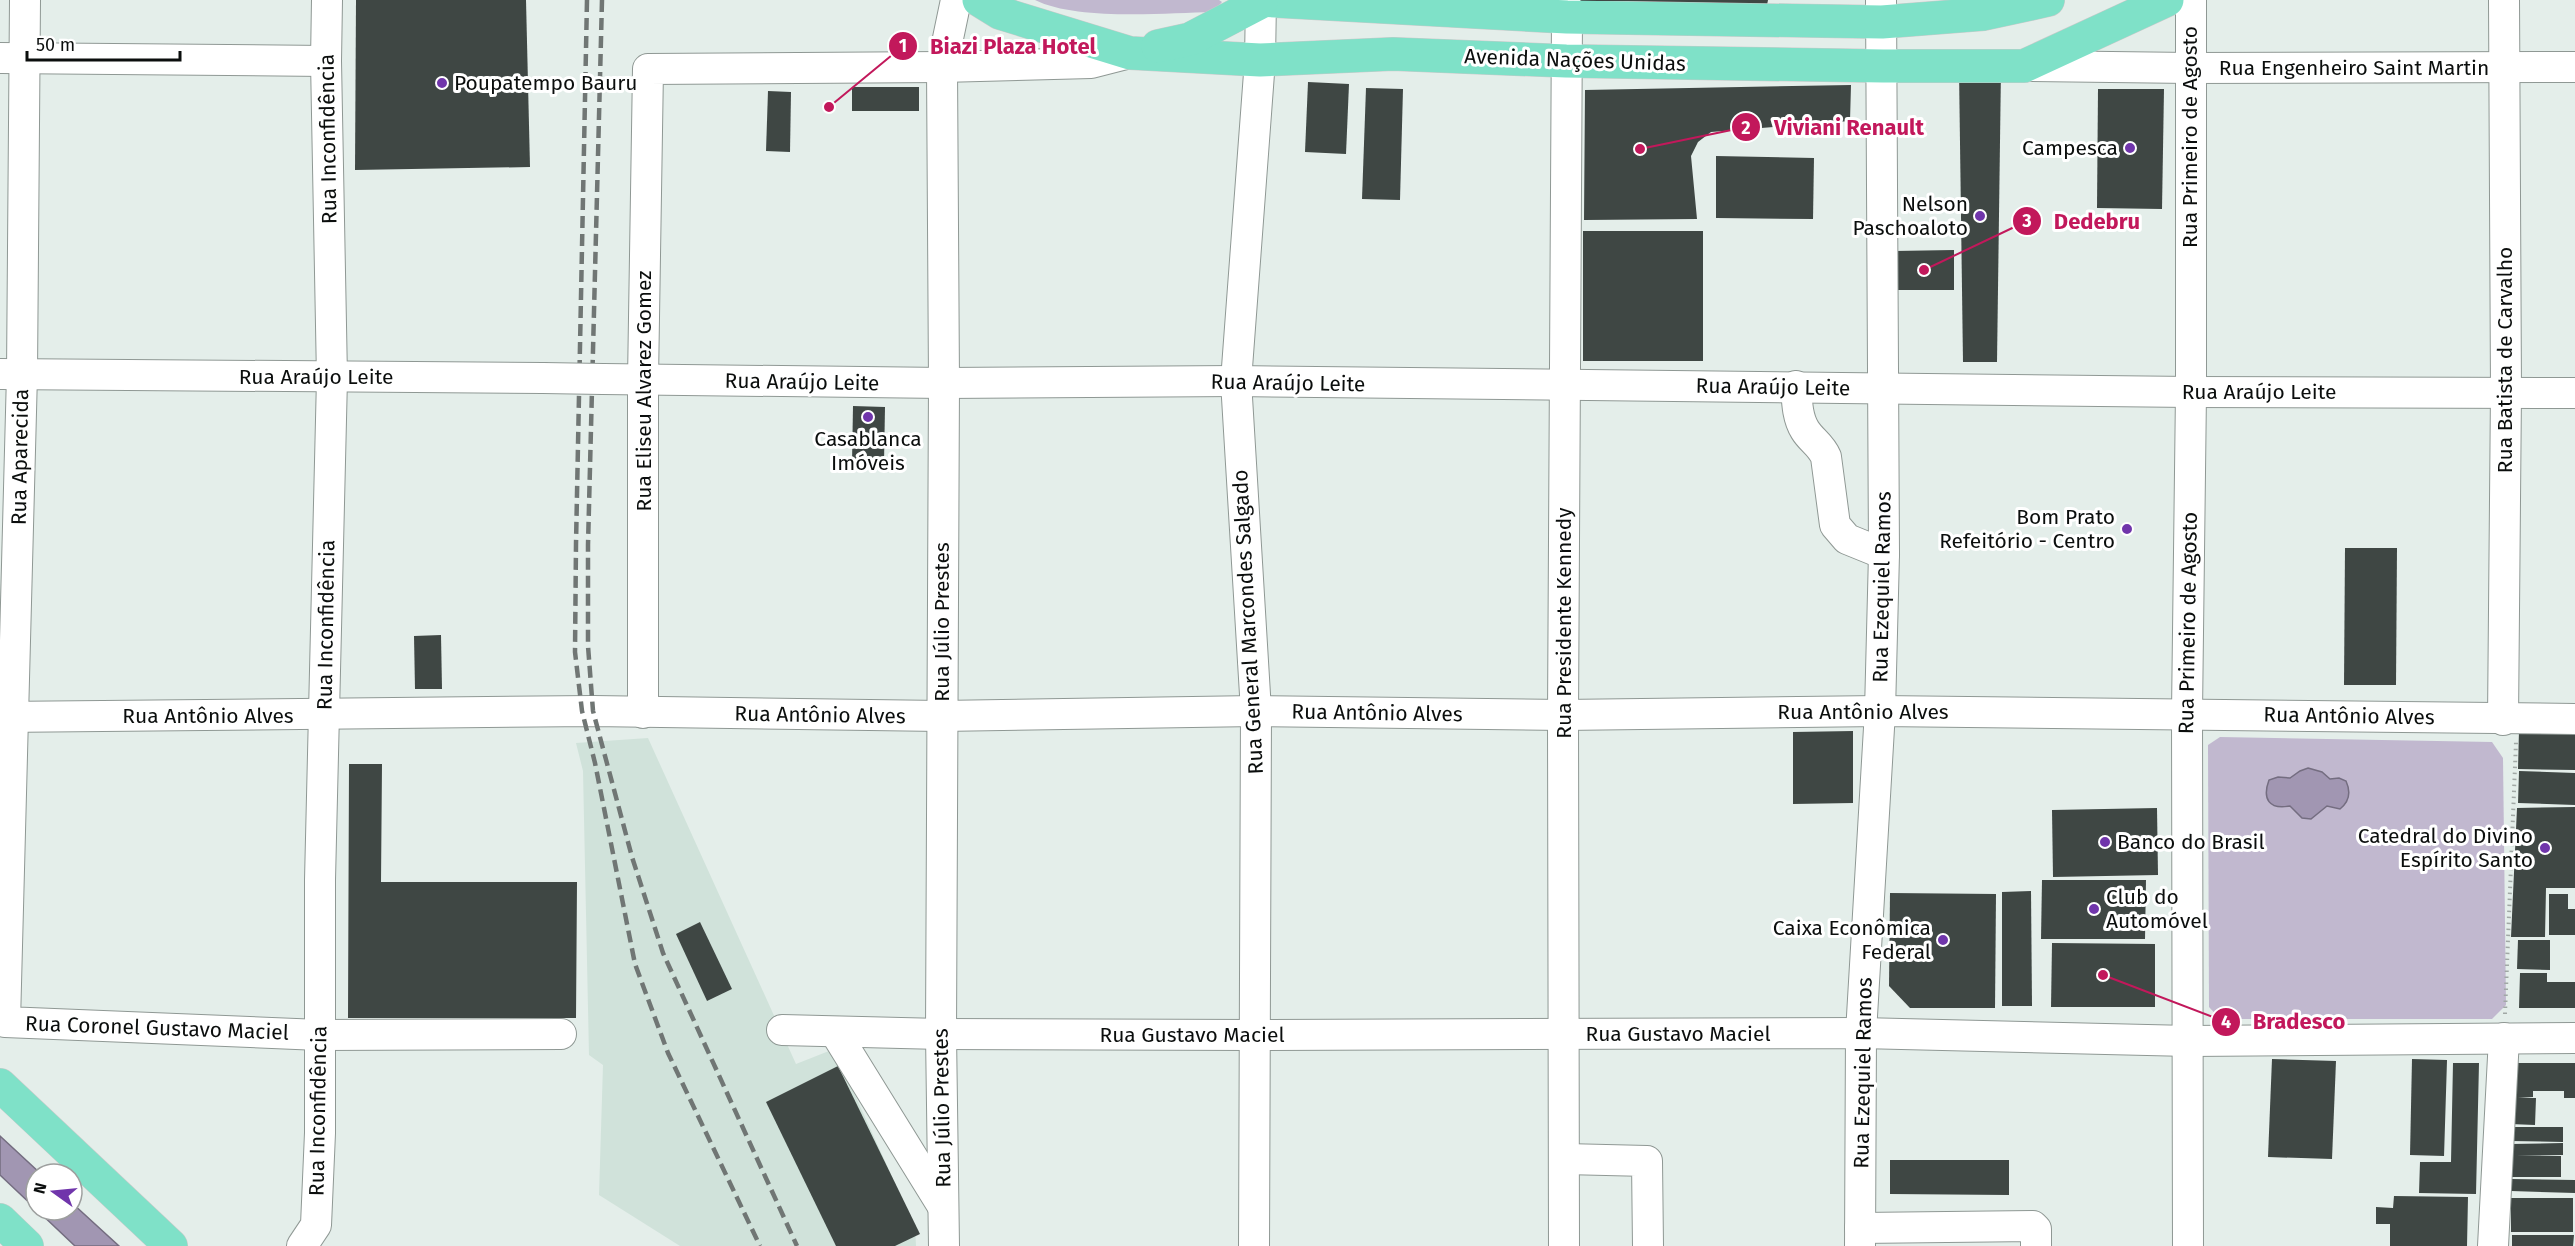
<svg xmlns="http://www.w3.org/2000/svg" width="2575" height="1246" font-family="'Fira Sans',sans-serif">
  <rect width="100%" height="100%" fill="#e4eeea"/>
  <polygon fill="#d0e2da" points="648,738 796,1064 834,1049 915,1227 916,1246 680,1246 599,1195 603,1065 589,1055 583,771 576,743"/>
  <g fill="#c1b8cf">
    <path d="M 1035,0 L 1219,0 L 1222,2 L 1213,12 C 1165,13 1077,21 1035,0 Z"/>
    <polygon points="2220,737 2492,742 2503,758 2506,1005 2492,1019 2220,1019 2209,1007 2208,745"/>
  </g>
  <g fill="#a196b2" stroke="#746d80" stroke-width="1.5">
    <path d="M 2308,768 L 2322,772 L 2330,779 L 2339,778 L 2346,781 C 2351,792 2350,801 2340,809 L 2327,806 L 2311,819 L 2302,818 L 2290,806 C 2269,810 2262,799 2269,780 L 2278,777 L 2290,778 L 2300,771 Z"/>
    <polygon points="0,1136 41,1174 36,1174 36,1209 0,1175"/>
    <polygon points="72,1203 119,1246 75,1246 37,1210 72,1210"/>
  </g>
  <g fill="#3f4744">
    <polygon points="356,0 526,0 530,167 355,170"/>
    <polygon points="1577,0 1768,0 1767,5 1577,4"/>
    <polygon points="2001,68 1997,362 1963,362 1959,70"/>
    <polygon points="1308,82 1349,84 1346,154 1305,152"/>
    <polygon points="1851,85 1850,121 1711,132 1698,142 1691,156 1697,219 1584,220 1585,90"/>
    <rect x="852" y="87" width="67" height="24"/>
    <polygon points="1366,88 1403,89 1400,200 1362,199"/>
    <polygon points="2098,89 2164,89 2162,209 2097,208"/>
    <polygon points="768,91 791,92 790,152 766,151"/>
    <polygon points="1716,156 1814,158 1813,219 1716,218"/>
    <rect x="1583" y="231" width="120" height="130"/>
    <polygon points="1954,250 1954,290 1894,290 1894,251"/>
    <polygon points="853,406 885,407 884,463 852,463"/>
    <polygon points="2345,548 2397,548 2396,685 2344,685"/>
    <polygon points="441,635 442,689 415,689 414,636"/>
    <polygon points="2519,730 2575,731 2575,770 2518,769"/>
    <polygon points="1853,731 1853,803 1793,804 1793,732"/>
    <polygon points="349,764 382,764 381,882 577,882 576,1018 348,1018"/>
    <polygon points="2519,771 2575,773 2575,805 2518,803"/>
    <polygon points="2575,807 2575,888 2546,888 2545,937 2511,937 2517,808"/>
    <polygon points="2157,808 2158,875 2053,877 2052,810"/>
    <polygon points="2042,880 2146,880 2145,939 2041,939"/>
    <polygon points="2031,891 2032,1006 2002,1006 2002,892"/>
    <polygon points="1890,893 1996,894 1995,1008 1910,1008 1889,986"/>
    <polygon points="2549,894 2568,894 2568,909 2575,909 2575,935 2549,935"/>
    <polygon points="700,922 732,989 707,1001 676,934"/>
    <polygon points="2518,940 2550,940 2550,970 2517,969"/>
    <polygon points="2052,943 2155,944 2155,1007 2051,1007"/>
    <polygon points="2520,973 2547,973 2547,982 2575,982 2575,1008 2519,1008"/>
    <polygon points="2272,1059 2336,1061 2332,1159 2268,1157"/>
    <polygon points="2412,1059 2447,1060 2444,1156 2410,1155"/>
    <polygon points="2453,1063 2479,1063 2476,1194 2419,1193 2420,1162 2451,1162"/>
    <polygon points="2509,1063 2575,1063 2575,1098 2564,1098 2564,1091 2533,1091 2533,1097 2518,1098 2536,1098 2535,1125 2510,1124"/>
    <polygon points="838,1066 920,1234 895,1246 836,1246 766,1102"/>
    <polygon points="2511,1127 2563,1127 2563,1142 2511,1141"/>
    <polygon points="2563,1143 2563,1155 2516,1155 2561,1156 2561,1177 2511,1177 2510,1144"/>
    <polygon points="1890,1160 2009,1160 2009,1195 1890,1194"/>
    <polygon points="2511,1179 2575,1180 2575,1193 2511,1191"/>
    <polygon points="2394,1196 2468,1197 2467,1246 2390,1246 2390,1224 2376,1224 2376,1207 2393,1208"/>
    <rect x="2511" y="1198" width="62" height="34"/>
    <polygon points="2512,1235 2574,1235 2573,1246 2512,1246"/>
  </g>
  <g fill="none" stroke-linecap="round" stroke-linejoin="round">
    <defs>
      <g id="minor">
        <polyline points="25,0 22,374 5,1022 320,1035 561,1034"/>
        <polyline points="0,58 326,61"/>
        <polyline points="2024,66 2190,68 2575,67"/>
        <polyline points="0,374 543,378"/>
        <polyline points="603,379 944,383 1236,381 2191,392 2575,393"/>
        <path d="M 1796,386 C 1797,401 1797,417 1805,430 C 1811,440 1821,445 1826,457 L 1835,525 L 1847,539 L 1884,554"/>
        <polyline points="643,713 643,380 648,69 942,67 1091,63 1130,53"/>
        <polyline points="0,717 593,711 941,716 1256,711 1563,715 1880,711 2575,719"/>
        <polyline points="2503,720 2506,391 2504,0"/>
        <polyline points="782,1030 941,1034 1253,1035 1861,1033 2189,1041 2575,1038"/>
        <polyline points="835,1032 942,1205"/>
        <polyline points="1565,1159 1647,1161 1648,1246"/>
        <polyline points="1860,1228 2033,1226 2036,1229 2036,1246"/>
        <polyline points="302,1246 316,1225 320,1133 320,880 332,378 326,61 327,0"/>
        <polyline points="944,1246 941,1034 944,383 942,67 956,0"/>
        <polyline points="1254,1246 1256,711 1236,381 1260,60 1261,0"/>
        <polyline points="1564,1246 1563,715 1567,17 1565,0"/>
        <polyline points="1860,1246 1861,1033 1880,711 1884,554 1881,0"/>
        <polyline points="2188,1246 2187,713 2191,392 2191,0"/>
        <polyline points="2493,1246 2504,1038"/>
      </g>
      <g id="major">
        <polyline points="979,0 1000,13 1130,53 1260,60 1393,54 1566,61 1883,66 2024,66 2167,0"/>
        <polyline points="1258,0 1567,17 1882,22 1984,14 2048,0"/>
        <polyline points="1158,46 1190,39 1261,2"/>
        <polyline points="0,1085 171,1246"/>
        <polyline points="0,1220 27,1246"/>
      </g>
    </defs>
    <use href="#minor" stroke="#8f9894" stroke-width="32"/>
    <use href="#major" stroke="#c9caca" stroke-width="34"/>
    <polyline stroke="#a1a8a5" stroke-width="4" stroke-dasharray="1.5 4.5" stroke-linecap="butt" points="2505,1014 2516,742"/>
    <use href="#minor" stroke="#fff" stroke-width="30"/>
    <use href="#major" stroke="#7fe1c8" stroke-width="33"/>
    <g stroke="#707674" stroke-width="4.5" stroke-dasharray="12 6" stroke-linecap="butt">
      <polyline points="587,0 576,544 575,652 582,711 595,763 635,964 668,1053 760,1246"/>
      <polyline points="602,0 588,545 588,646 593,711 632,857 663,953 797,1246"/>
    </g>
    <defs>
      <polyline id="minor-bridge" points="543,378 603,379"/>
    </defs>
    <use href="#minor-bridge" stroke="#8f9894" stroke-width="32" stroke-linecap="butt"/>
    <use href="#minor-bridge" stroke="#fff" stroke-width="30"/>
  </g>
  <g fill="#7035ab" stroke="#fff" stroke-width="2">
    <circle cx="442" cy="83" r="6"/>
    <circle cx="2130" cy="148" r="6"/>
    <circle cx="1980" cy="216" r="6"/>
    <circle cx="868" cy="417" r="6"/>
    <circle cx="2127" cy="529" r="6"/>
    <circle cx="2105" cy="842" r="6"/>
    <circle cx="2545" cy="848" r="6"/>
    <circle cx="2094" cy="909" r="6"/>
    <circle cx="1943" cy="940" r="6"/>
  </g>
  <g text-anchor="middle" stroke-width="6" stroke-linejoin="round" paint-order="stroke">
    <g font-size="21" fill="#0b0e0d" stroke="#fff">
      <text transform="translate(1575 60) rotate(2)" y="7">Avenida Nações Unidas</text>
      <text x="2354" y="75">Rua Engenheiro Saint Martin</text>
      <text transform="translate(2190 137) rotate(-90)" y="7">Rua Primeiro de Agosto</text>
      <text transform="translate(328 139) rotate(-91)" y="7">Rua Inconfidência</text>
      <text transform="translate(2505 360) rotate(-90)" y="7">Rua Batista de Carvalho</text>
      <text x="316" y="384">Rua Araújo Leite</text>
      <text transform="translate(802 382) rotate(1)" y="7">Rua Araújo Leite</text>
      <text transform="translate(1288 383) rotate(1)" y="7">Rua Araújo Leite</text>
      <text transform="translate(1773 387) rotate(1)" y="7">Rua Araújo Leite</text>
      <text transform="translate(644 391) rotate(-90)" y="7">Rua Eliseu Alvarez Gomez</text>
      <text x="2259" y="399">Rua Araújo Leite</text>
      <text transform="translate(20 457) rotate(-89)" y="7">Rua Aparecida</text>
      <text transform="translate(1882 587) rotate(-89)" y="7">Rua Ezequiel Ramos</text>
      <text transform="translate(942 622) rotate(-90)" y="7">Rua Júlio Prestes</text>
      <text transform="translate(1248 622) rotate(-93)" y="7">Rua General Marcondes Salgado</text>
      <text transform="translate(1564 623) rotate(-90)" y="7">Rua Presidente Kennedy</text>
      <text transform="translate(2188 623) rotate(-89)" y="7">Rua Primeiro de Agosto</text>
      <text transform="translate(326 625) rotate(-89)" y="7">Rua Inconfidência</text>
      <text x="1863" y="719">Rua Antônio Alves</text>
      <text transform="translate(1377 713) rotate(1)" y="7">Rua Antônio Alves</text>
      <text transform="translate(820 715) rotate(1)" y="7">Rua Antônio Alves</text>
      <text x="208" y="723">Rua Antônio Alves</text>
      <text transform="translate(2349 716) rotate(1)" y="7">Rua Antônio Alves</text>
      <text transform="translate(157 1028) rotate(2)" y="7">Rua Coronel Gustavo Maciel</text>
      <text x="1678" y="1041">Rua Gustavo Maciel</text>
      <text x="1192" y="1042">Rua Gustavo Maciel</text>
      <text transform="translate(1863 1073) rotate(-89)" y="7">Rua Ezequiel Ramos</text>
      <text transform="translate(942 1108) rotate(-91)" y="7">Rua Júlio Prestes</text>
      <text transform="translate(318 1111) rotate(-89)" y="7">Rua Inconfidência</text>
    </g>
    <g font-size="21" fill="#0b0e0d" stroke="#fff" text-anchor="end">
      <text x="454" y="90" text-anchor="start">Poupatempo Bauru</text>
      <text x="2118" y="155">Campesca</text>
      <text x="1968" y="211">Nelson<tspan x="1968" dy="24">Paschoaloto</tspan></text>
      <text x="868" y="446" text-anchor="middle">Casablanca<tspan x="868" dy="24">Imóveis</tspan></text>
      <text x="2115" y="524">Bom Prato<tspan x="2115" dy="24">Refeitório - Centro</tspan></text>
      <text x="2533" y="843">Catedral do Divino<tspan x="2533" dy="24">Espírito Santo</tspan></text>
      <text x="2117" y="849" text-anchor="start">Banco do Brasil</text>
      <text x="2106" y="904" text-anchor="start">Club do<tspan x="2106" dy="24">Automóvel</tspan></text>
      <text x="1931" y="935">Caixa Econômica<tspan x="1931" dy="24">Federal</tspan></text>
    </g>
  </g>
  <path fill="none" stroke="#c2185b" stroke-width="2" d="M829 107L903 46M1640 149L1746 127M1924 270L2027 221M2103 975L2226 1022"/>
  <g fill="#c2185b" stroke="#fff" stroke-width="2">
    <circle cx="829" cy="107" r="6"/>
    <circle cx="1640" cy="149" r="6"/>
    <circle cx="1924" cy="270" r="6"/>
    <circle cx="2103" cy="975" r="6"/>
    <circle cx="903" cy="46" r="15"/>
    <circle cx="1746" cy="127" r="15"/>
    <circle cx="2027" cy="221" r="15"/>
    <circle cx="2226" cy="1022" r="15"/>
  </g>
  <g font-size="18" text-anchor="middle" font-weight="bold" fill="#fff">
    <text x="903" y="52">1</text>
    <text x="1746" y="134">2</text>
    <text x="2027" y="227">3</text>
    <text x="2226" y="1028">4</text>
  </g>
  <g font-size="22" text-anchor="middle" font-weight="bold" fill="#c2185b" stroke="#fff" stroke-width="6" stroke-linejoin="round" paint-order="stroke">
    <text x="1013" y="54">Biazi Plaza Hotel</text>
    <text x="1849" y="135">Viviani Renault</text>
    <text x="2097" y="229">Dedebru</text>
    <text x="2299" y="1029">Bradesco</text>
  </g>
  <g transform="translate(54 1192) rotate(285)"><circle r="28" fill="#ffffff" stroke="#9d9f9e" stroke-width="1.5"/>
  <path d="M0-4.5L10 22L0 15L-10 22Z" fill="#7035ab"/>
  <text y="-9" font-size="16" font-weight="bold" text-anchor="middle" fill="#0b0e0d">N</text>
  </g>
  <path d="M27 51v9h153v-9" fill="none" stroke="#0b0e0d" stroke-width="3"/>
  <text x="36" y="51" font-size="18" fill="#0b0e0d" stroke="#ffffff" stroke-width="4.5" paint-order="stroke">50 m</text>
</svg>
